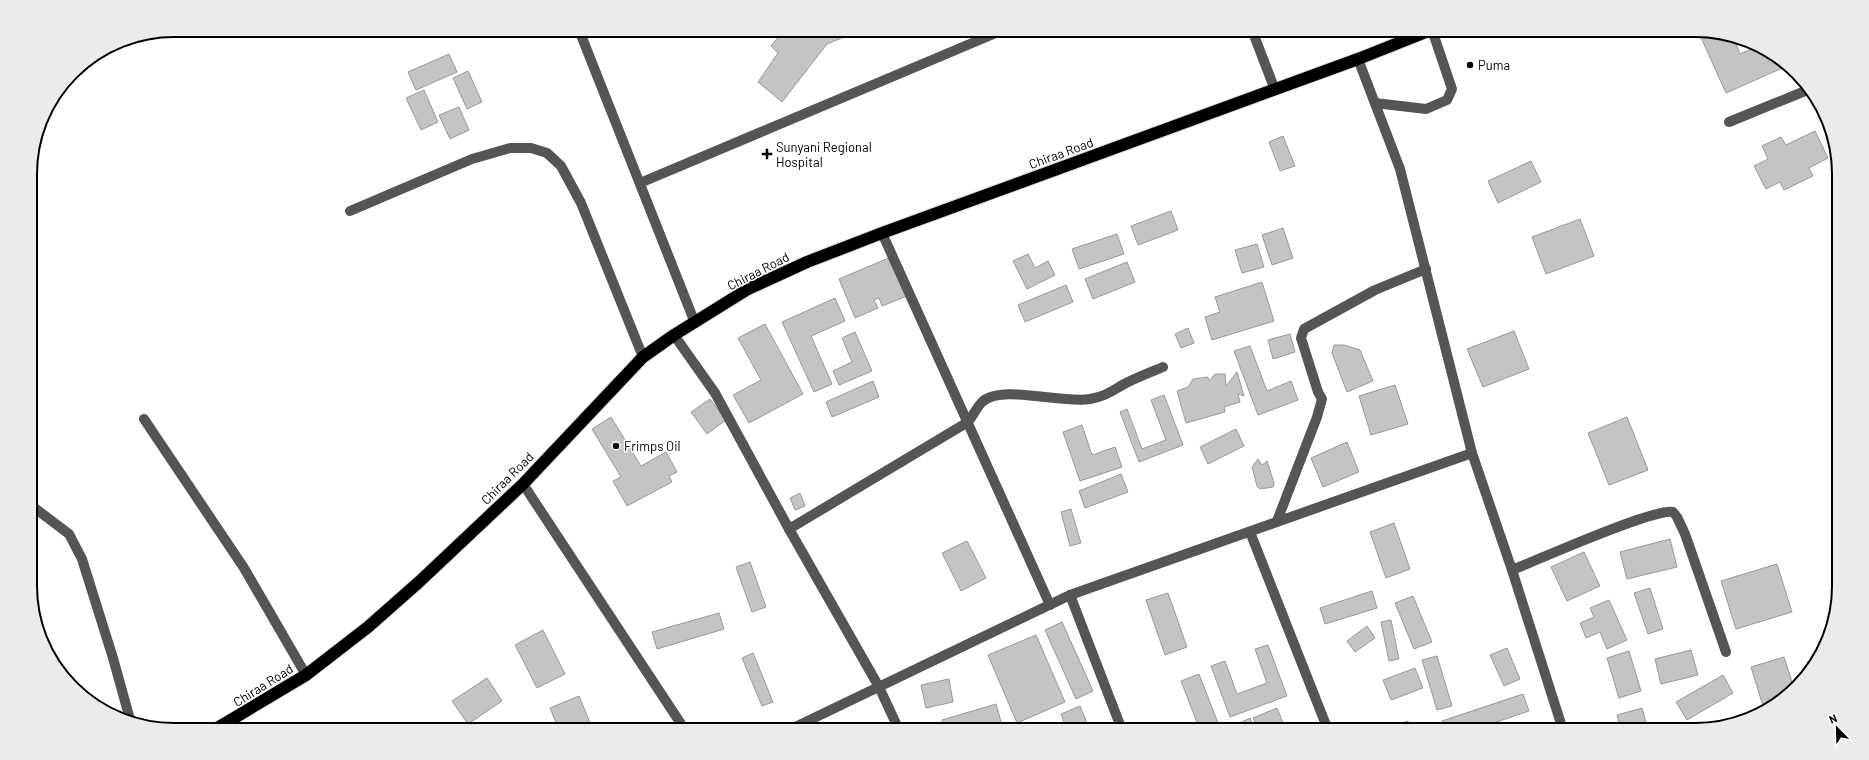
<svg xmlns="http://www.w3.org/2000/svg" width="1869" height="760" font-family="Barlow,sans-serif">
  <rect width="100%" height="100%" fill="#fff"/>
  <g fill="#c4c4c4" stroke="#999">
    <polygon points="745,30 762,30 747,36"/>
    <polygon points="784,30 797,31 861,30 827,44 782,102 758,82 778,53 771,46"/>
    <polygon points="1698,31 1733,36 1740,54 1758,46 1775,54 1787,66 1726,93"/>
    <polygon points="449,54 457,72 416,90 408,72"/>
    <polygon points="468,71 482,102 467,109 453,78"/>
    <polygon points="424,90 438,122 421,130 406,98"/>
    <polygon points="459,107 469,130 450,139 439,115"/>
    <polygon points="1815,131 1828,158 1809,168 1813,176 1784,190 1780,182 1766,189 1754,166 1768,159 1762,146 1781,137 1786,145"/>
    <polygon points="1283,136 1295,166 1280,171 1269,142"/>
    <polygon points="1531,161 1541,182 1498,203 1488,181"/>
    <polygon points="1171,211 1178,230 1138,245 1131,226"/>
    <polygon points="1580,219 1594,256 1546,274 1532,237"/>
    <polygon points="1283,228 1293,258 1272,265 1262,235"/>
    <polygon points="1117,234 1124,254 1079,269 1072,249"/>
    <polygon points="1257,244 1264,267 1242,273 1235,250"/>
    <polygon points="1028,254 1035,268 1048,261 1055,275 1027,289 1013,261"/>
    <polygon points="891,257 907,296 882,306 879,298 874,300 878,308 855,318 839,279"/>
    <polygon points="1127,262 1135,282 1093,299 1085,279"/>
    <polygon points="1262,282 1274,321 1212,340 1205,317 1220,312 1215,297"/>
    <polygon points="1066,285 1073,302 1025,322 1018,305"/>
    <polygon points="835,298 845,321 811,336 832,384 814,392 782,322"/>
    <polygon points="765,324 803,394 749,423 733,395 761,380 738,338"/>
    <polygon points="1188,328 1194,343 1181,348 1175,334"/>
    <polygon points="1514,331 1529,369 1483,387 1467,349"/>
    <polygon points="855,332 872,371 839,385 833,371 852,362 842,338"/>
    <polygon points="1290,334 1295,352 1273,359 1268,340"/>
    <polygon points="1334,345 1344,345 1360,350 1373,381 1347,392 1332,353"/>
    <polygon points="1250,346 1267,391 1291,381 1298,400 1258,415 1234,351"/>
    <polygon points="1237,372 1244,396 1238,394 1240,402 1224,407 1225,412 1186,423 1177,391 1188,387 1193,379 1208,377 1209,381 1215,374 1225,374 1226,386"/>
    <polygon points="873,381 879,397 832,417 826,402"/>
    <polygon points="1395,385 1408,424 1371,435 1359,396"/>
    <polygon points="1164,395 1183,445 1139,462 1120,412 1127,409 1142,449 1166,440 1151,400"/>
    <polygon points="710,399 726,420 707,434 691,412"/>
    <polygon points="611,417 641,466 666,452 677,472 669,476 672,482 627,506 613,481 621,477 592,429"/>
    <polygon points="1627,417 1648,470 1609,485 1588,433"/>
    <polygon points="1082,425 1092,455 1115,447 1122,467 1080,481 1063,432"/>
    <polygon points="1236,429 1244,446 1208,464 1200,447"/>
    <polygon points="1347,442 1359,472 1323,487 1311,458"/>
    <polygon points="1258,459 1262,465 1267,461 1274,483 1273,487 1260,489 1257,486 1252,467"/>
    <polygon points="1121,474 1128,492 1085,508 1079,491"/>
    <polygon points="800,493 805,506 795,510 790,498"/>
    <polygon points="1071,509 1081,543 1070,546 1061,512"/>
    <polygon points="1394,523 1410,569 1386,578 1370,532"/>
    <polygon points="1670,539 1677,567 1627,579 1620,552"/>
    <polygon points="967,541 986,578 961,591 942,553"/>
    <polygon points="1584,552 1600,586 1567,601 1551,567"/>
    <polygon points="750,562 766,607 752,612 736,567"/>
    <polygon points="1777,564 1792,612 1736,629 1721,581"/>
    <polygon points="1650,588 1663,629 1648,634 1634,593"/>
    <polygon points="1372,591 1377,608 1325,624 1320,608"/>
    <polygon points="1168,593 1187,647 1165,655 1146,600"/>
    <polygon points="1413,596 1432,642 1414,649 1395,603"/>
    <polygon points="1609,600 1627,640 1607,649 1600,632 1586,638 1580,623 1594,617 1590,608"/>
    <polygon points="719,613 724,629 657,649 652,632"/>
    <polygon points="1391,620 1399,659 1389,661 1381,622"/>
    <polygon points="1062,622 1093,691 1076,699 1045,630"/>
    <polygon points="1367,626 1375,638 1355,652 1347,641"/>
    <polygon points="543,630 565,674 537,688 515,645"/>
    <polygon points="1036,635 1065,702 1017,723 988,655"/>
    <polygon points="1268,645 1287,696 1230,717 1211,666 1225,661 1237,694 1267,683 1255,649"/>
    <polygon points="1507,648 1520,679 1504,686 1490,655"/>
    <polygon points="1691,650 1698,675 1661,684 1655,659"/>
    <polygon points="1629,651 1641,691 1619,698 1607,658"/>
    <polygon points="753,653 773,702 762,706 742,658"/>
    <polygon points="1437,656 1452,706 1437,710 1422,660"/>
    <polygon points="1784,657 1794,688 1783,700 1763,706 1751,667"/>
    <polygon points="1818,658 1810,671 1807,662"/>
    <polygon points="1415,668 1423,688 1391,700 1383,680"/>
    <polygon points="1199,674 1220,728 1215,730 1200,730 1181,681"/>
    <polygon points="1723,675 1733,693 1687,720 1676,702"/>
    <polygon points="487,678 502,701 468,724 452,701"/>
    <polygon points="949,679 953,702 926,708 921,685"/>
    <polygon points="1523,694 1529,711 1473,730 1445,730 1442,721"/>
    <polygon points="579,696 593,730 559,730 550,708"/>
    <polygon points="996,704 1002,725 985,730 944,730 942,720"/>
    <polygon points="1080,706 1090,730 1067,730 1061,714"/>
    <polygon points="1277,708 1286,730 1258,730 1253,718"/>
    <polygon points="1642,708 1648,730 1621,730 1617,715"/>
    <polygon points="1250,718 1255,730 1237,730 1235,725"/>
    <polygon points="1408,721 1410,730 1380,730"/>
  </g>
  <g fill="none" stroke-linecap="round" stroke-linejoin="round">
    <defs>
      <polyline id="highway" points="214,730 306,675 368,627 419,582 523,484 643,357 674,335 748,289 807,262 882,233 1358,59 1431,30"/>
    </defs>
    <use href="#highway" stroke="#dbdbdb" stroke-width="14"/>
    <g stroke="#555" stroke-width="10">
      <polyline points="579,30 695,323"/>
      <polyline points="1252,30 1275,90"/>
      <polyline points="1358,59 1400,169 1472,453 1512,570 1563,730"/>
      <polyline points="1375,103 1426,109 1447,100 1452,89 1432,30"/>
      <polyline points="1729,122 1810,89"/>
      <polyline points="640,183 1003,30"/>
      <polyline points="350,211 472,159 510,148 531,148 547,153 561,166 581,203 643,357"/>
      <polyline points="882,233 1050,605"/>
      <polyline points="674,335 715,393 789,529 879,687 899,730"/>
      <polyline points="144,419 244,568 306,675"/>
      <polyline points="523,484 685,730"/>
      <polyline points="32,506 69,534 82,559 113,658 131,723"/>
      <polyline points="1277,521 1317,417 1322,399 1318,392 1301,338 1304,329 1375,290 1426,269"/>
      <path d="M 789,529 L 968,422 C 973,416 977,407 982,402 C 1001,384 1063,404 1090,399 C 1107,396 1113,390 1126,383 C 1138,377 1151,372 1163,367"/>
      <polyline points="1250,532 1328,730"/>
      <path d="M 1512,570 C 1538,560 1653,508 1673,512 L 1677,517 L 1685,534 L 1726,652"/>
      <polyline points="1070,595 1122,730"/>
      <polyline points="789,730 1070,595 1472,453"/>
    </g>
    <use href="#highway" stroke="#000" stroke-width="12"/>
  </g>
  <g fill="#000" stroke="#fff" stroke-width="1.5">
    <circle cx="1470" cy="65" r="4"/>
    <path d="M765 148h4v4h4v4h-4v4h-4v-4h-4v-4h4z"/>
    <circle cx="616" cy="446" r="4"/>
  </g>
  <g text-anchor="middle" stroke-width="3" stroke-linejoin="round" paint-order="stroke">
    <g font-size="13" fill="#000" stroke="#fff" text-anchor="start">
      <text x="1478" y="70">Puma</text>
      <text x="776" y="152">Sunyani Regional<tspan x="776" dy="15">Hospital</tspan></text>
      <text x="624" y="451">Frimps Oil</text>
    </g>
    <g font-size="13" fill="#000" stroke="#fff">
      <text transform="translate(1061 153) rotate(-20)" y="5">Chiraa Road</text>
      <text transform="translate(758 271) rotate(-27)" y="5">Chiraa Road</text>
      <text transform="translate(507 478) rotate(-45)" y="5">Chiraa Road</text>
      <text transform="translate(263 685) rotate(-32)" y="5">Chiraa Road</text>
    </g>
  </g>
  <path d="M0 0H1869V760H0ZM174 37H1695A137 137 0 0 1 1832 174V586A137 137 0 0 1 1695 723H174A137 137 0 0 1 37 586V174A137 137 0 0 1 174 37Z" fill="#ebebeb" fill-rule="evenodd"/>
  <path fill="none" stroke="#000" stroke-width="2" d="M174 37H1695A137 137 0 0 1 1832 174V586A137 137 0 0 1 1695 723H174A137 137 0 0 1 37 586V174A137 137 0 0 1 174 37Z"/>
  <g transform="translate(1837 728) rotate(337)" stroke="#ffffff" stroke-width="3" paint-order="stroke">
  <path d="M0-3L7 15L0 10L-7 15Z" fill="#000000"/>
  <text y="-6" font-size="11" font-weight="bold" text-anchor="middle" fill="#000000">N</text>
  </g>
</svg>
